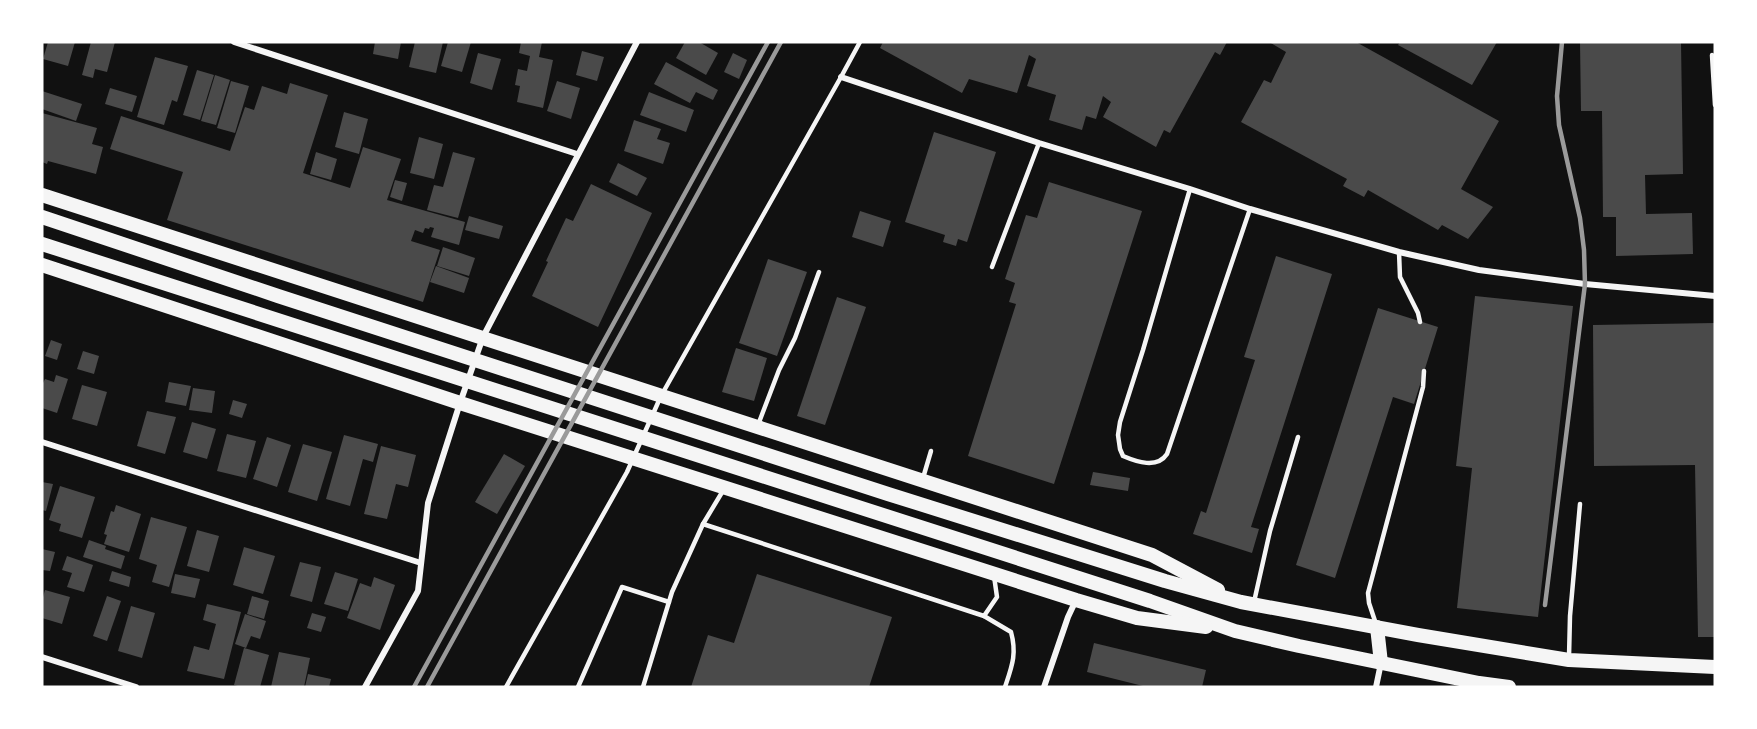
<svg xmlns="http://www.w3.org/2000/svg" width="1757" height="729" font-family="'Source Sans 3',sans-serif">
  <rect width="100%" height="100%" fill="#111"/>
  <g fill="#4a4a4a">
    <polygon points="48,42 75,42 68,66 43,59"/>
    <polygon points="91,42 115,42 107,72 95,69 93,78 82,75"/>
    <polygon points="375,42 401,42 398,59 373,54"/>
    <polygon points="415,42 443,42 436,73 409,67"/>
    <polygon points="448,42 471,42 462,72 441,66"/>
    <polygon points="521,42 542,42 539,57 553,60 543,108 517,102 520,86 515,85 518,69 527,71 530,56 519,53"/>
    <polygon points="685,42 699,42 718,53 706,75 676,58"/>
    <polygon points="883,42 1227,42 1220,55 1215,52 1170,133 1164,130 1156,147 1103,117 1111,102 1103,96 1096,119 1086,116 1082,130 1049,120 1056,95 1027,86 1036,59 1029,55 1017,93 969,79 962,93 880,48"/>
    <polygon points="1269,42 1356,42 1499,121 1461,189 1493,207 1468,239 1442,225 1438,230 1368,190 1364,197 1343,186 1347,179 1241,122 1264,80 1271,83 1286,52"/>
    <polygon points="1400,42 1497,42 1472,85 1398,45"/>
    <polygon points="1580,42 1681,42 1683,174 1645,175 1646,214 1692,213 1693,254 1616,256 1616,217 1603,217 1602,111 1581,111"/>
    <polygon points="582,51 604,57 597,81 576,75"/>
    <polygon points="478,53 501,59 492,90 470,83"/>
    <polygon points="733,53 747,60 739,79 724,72"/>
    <polygon points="155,57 188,66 177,102 172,100 164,125 137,117"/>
    <polygon points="666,62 718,90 713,100 696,92 690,103 654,84"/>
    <polygon points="197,70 214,75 200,120 183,115"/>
    <polygon points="215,75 230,80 216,125 201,121"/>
    <polygon points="231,81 249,86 235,133 217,128"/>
    <polygon points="557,81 580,88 571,119 547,111"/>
    <polygon points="290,83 328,95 303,173 350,188 363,147 401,159 387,200 465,222 459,245 431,237 434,228 430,227 429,229 425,228 423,233 415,230 411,241 440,250 423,302 167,220 183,172 110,149 121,116 230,151 245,107 254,110 262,86 287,94"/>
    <polygon points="110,88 137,96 132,112 105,104"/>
    <polygon points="42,91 82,104 76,121 42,109"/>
    <polygon points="649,92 694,110 686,132 640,115"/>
    <polygon points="344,112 368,119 359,154 335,147"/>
    <polygon points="42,113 97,128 92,144 103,147 96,174 48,161 47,164 42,162"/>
    <polygon points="634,120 661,129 657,139 670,143 663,164 624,151"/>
    <polygon points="934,132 996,152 967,242 958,239 956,246 943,242 945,235 905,222"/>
    <polygon points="419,137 443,144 434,179 410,173"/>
    <polygon points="316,152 337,159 331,180 310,174"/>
    <polygon points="453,152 475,158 458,218 427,210 434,185 443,187"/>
    <polygon points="618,163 647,178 637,196 609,182"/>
    <polygon points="395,180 407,183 402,201 390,197"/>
    <polygon points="1049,182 1142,211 1054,484 968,456 1016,304 1009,302 1015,283 1005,279 1026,215 1037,218"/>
    <polygon points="591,184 652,213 598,327 532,296 548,262 546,261 566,218 573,221"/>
    <polygon points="860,211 891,221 883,247 852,237"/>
    <polygon points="469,216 503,226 499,239 465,230"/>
    <polygon points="443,247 475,258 469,276 437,266"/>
    <polygon points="1276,256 1332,274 1251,527 1259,529 1252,553 1193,534 1201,511 1206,513 1255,360 1244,357"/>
    <polygon points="768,259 807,272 777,356 739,343"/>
    <polygon points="436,266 469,278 464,293 430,282"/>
    <polygon points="1475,296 1573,306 1538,617 1457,608 1472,468 1456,466"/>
    <polygon points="837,297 866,307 825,425 797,416"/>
    <polygon points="1378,308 1438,327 1414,404 1393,397 1335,578 1296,565"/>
    <polygon points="1715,323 1715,637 1698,637 1695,465 1594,466 1593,325"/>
    <polygon points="51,340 62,344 57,360 45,356"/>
    <polygon points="736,348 767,358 754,401 722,392"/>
    <polygon points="83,351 99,356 94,374 77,369"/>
    <polygon points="56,375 68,379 57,413 42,408 42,385 45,379 54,382"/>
    <polygon points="169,382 191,386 186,406 165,402"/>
    <polygon points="82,385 107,392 97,426 72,419"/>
    <polygon points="193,388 215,391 212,413 189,410"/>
    <polygon points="233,400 247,404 242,418 229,414"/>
    <polygon points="147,411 176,417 165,454 137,446"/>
    <polygon points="192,422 216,429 207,459 183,452"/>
    <polygon points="227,434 256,441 246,478 217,471"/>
    <polygon points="344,435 378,444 373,462 363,459 350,506 326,499"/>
    <polygon points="267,437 291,445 277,487 253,479"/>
    <polygon points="303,444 332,452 317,501 288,492"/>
    <polygon points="381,446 416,455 408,487 396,484 387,519 364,514"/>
    <polygon points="504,454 525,466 497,514 475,502"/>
    <polygon points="1093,472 1130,478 1128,491 1090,485"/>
    <polygon points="42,482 53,484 46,511 42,510"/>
    <polygon points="60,486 95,497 82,538 59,531 61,524 49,520"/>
    <polygon points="116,505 141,514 129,552 104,544 107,535 104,534 111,511 114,512"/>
    <polygon points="151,517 187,527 169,587 152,582 157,565 139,559"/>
    <polygon points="197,530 219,536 209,572 187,566"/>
    <polygon points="89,540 106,546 105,549 125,556 121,569 83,557"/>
    <polygon points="244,547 275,556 263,594 233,585"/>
    <polygon points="42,549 55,552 50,571 42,570"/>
    <polygon points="67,556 93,565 84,592 67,587 72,573 62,570"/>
    <polygon points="300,562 321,567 312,602 290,596"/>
    <polygon points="112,571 131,577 129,587 109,581"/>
    <polygon points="335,572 358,579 348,611 324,604"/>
    <polygon points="175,574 200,579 195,598 171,593"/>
    <polygon points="757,574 892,617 869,687 691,687 708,635 734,643"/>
    <polygon points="374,577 395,585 380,630 347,618 360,583 371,587"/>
    <polygon points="45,590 70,597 62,624 42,618 42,601"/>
    <polygon points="107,596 121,601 107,641 93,636"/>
    <polygon points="252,596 269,601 264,619 247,614"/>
    <polygon points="207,604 241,612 224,679 187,671 194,646 209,650 216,624 203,620"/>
    <polygon points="131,606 155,613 142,658 118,651"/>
    <polygon points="312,613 326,617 321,632 307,628"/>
    <polygon points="245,614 266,621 260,639 251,636 246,648 235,644"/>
    <polygon points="1094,643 1206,670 1202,687 1147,687 1087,672"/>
    <polygon points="244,648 269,655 260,687 241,687 234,685"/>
    <polygon points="279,652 310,658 304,687 271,687"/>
    <polygon points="308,674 331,679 329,687 305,687"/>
  </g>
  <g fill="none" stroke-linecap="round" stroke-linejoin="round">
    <g stroke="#f5f5f5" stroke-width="4.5">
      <polyline points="1712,55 1715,105"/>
      <path d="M 1190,189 L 1143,350 L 1120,422 L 1118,435 L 1120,449 L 1123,456 C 1137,462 1157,469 1167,454 L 1250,209"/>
      <polyline points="1399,252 1400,277 1418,313 1420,322"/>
      <polyline points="992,267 1039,143"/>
      <polyline points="758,425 779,370 795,338 819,272"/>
      <polyline points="923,478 931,451"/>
      <polyline points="724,489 703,524 984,616 997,597 994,576"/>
      <polyline points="1254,602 1270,531 1298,437"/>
      <path d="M 984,616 L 1011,632 C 1017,654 1012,666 1005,687"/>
      <polyline points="1376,624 1369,603 1368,593 1423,387 1424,371"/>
      <polyline points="1569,657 1570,616 1580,504"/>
      <polyline points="506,687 627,472 661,396 841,77 860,42"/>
      <polyline points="578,687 622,587 669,602"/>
      <polyline points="643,687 672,592 703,524"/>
    </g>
    <g stroke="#f5f5f5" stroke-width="6">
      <polyline points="234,42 577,154"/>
      <polyline points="841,77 1039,143 1190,189 1250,209 1399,252 1479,270 1585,284 1715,296"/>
      <polyline points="42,442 421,563"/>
      <polyline points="42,657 136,687"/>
      <polyline points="365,687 418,591 428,503 460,403 483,337 637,42"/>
      <polyline points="1044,687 1068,617 1076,600"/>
      <polyline points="1376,687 1381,663"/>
    </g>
    <g stroke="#f5f5f5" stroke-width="14">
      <polyline points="42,195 1152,555 1218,590"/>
      <polyline points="42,217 278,296 888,494 1165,581 1241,602 1418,635 1569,660 1715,667"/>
      <polyline points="42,244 1150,601 1235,631 1299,646 1479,683 1509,687"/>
      <polyline points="42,265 460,403 1076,600 1137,618 1206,627"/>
      <polyline points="1377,627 1381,663"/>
    </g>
    <g stroke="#9a9a9a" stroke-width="4.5">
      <polyline points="1545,605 1585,284 1584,250 1580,218 1559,125 1557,96 1562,42"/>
      <polyline points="414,687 768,42"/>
      <polyline points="427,687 781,42"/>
    </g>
  </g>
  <rect width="1757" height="729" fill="none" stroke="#ffffff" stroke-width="87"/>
</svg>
